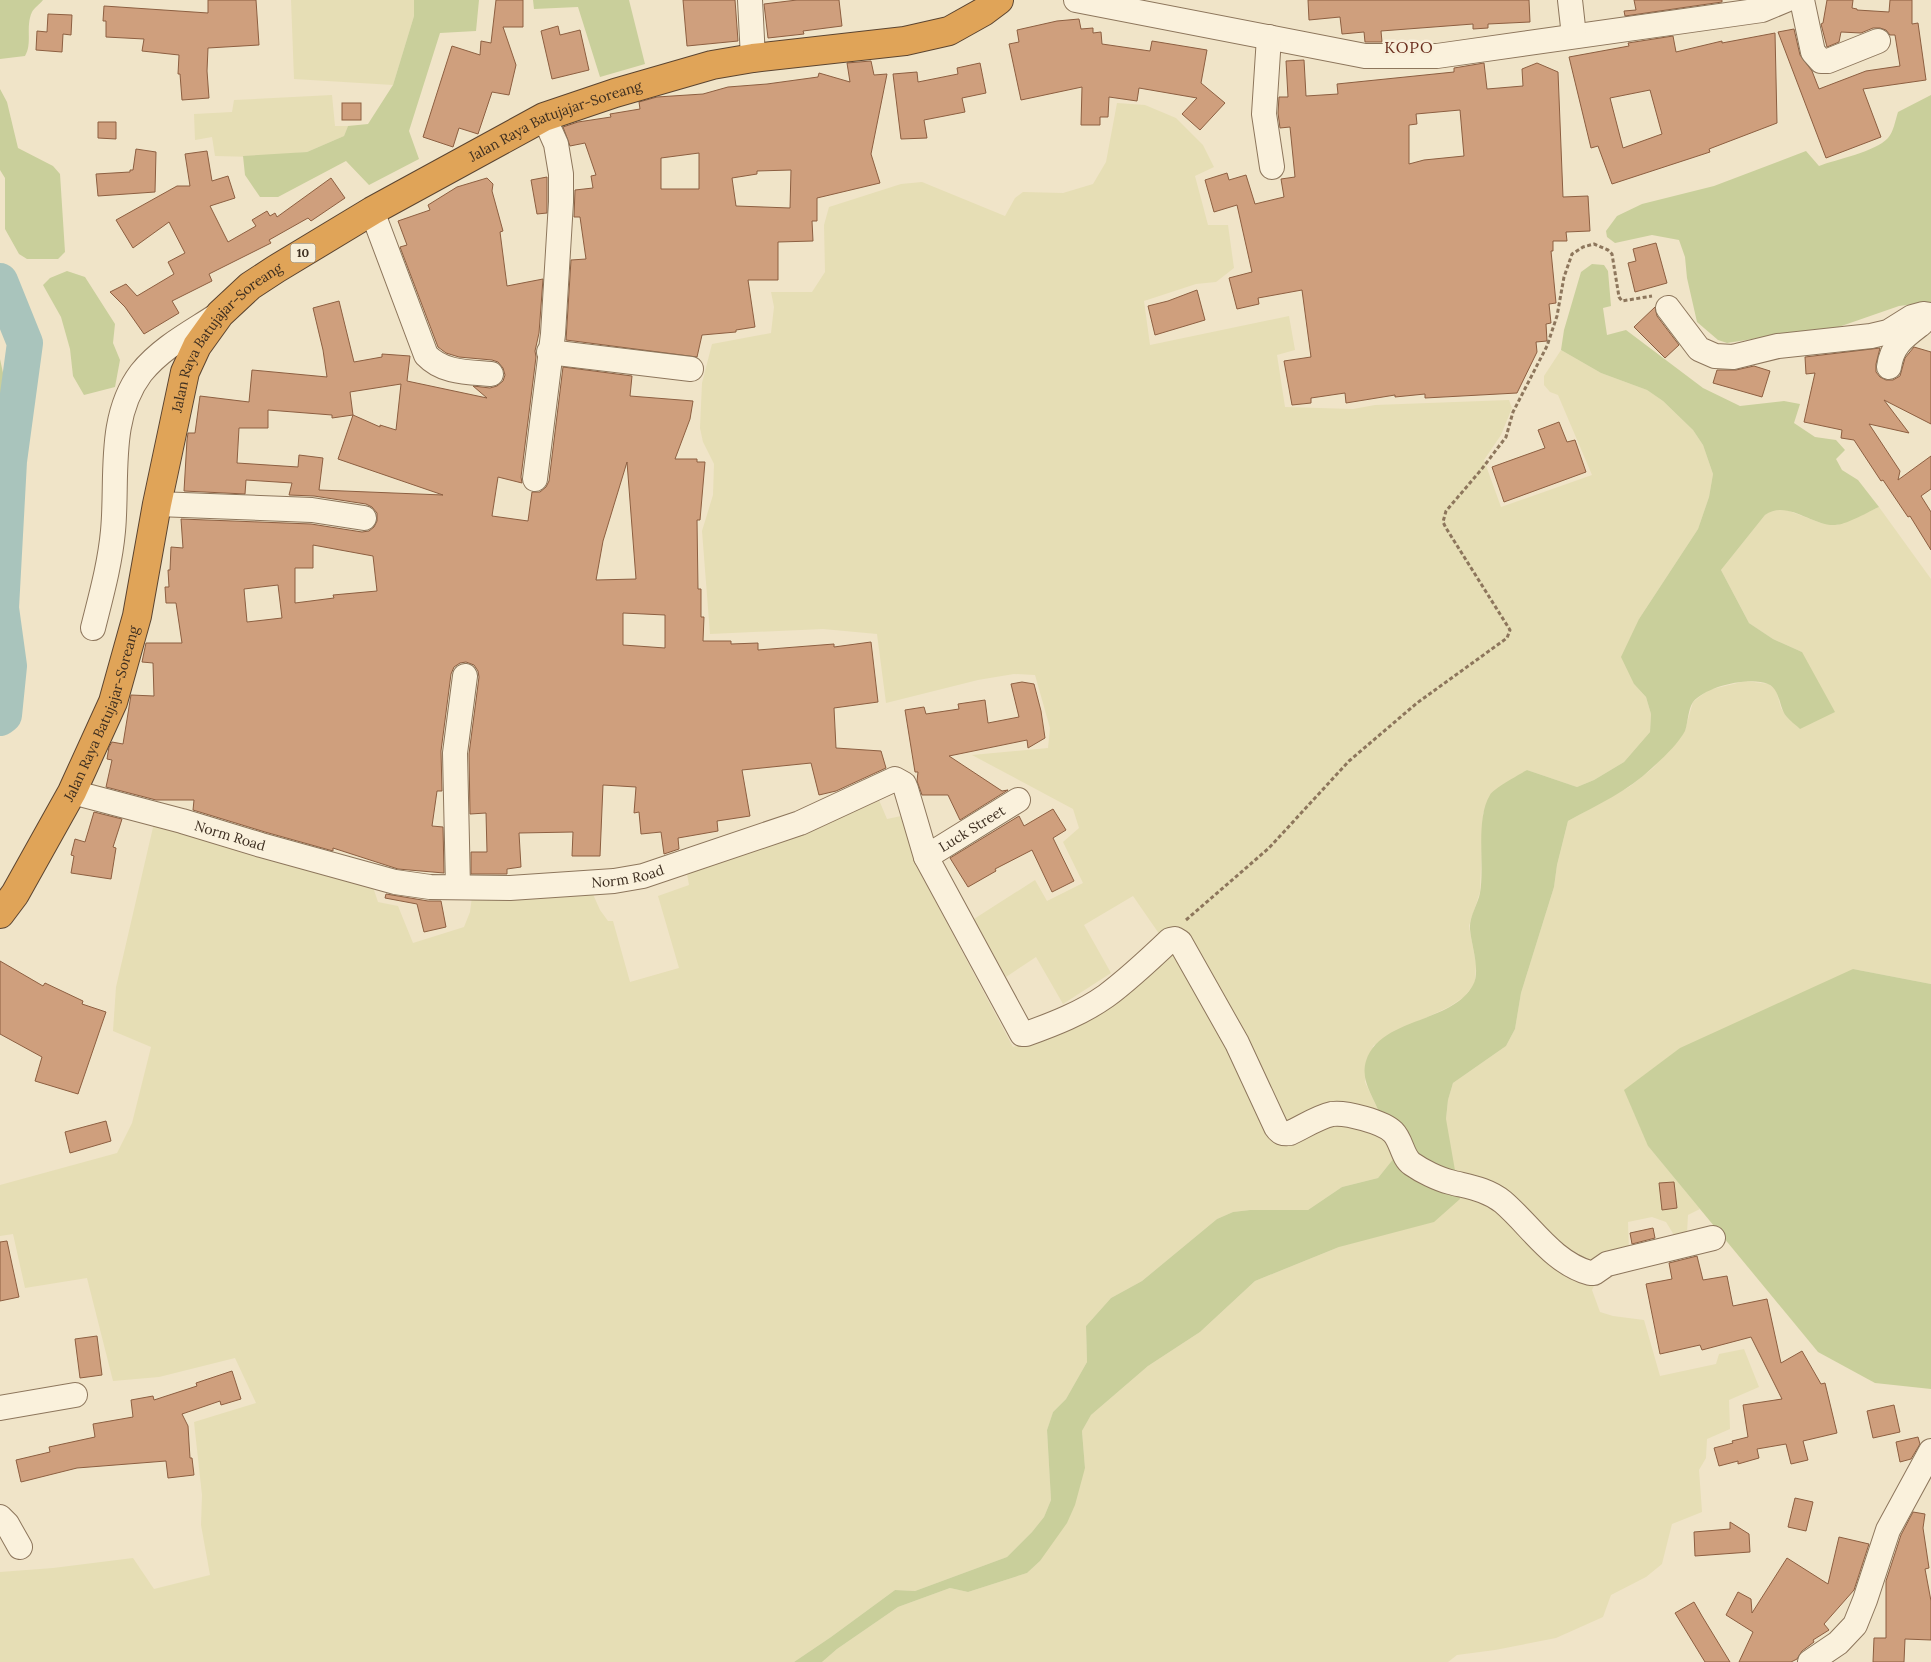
<svg xmlns="http://www.w3.org/2000/svg" width="1931" height="1662" font-family="Lora,serif">
  <rect width="100%" height="100%" fill="#f0e4c8"/>
  <g fill="#e6deb5">
    <polygon points="291,0 414,0 414,16 393,85 294,79"/>
    <polygon points="332,95 335,126 348,126 344,136 307,152 254,157 215,156 212,137 195,140 194,114 232,112 234,100"/>
    <polygon points="1117,103 1145,105 1176,118 1203,145 1214,167 1195,176 1208,225 1228,225 1234,268 1216,282 1196,284 1144,301 1150,345 1289,316 1295,350 1277,355 1285,407 1353,409 1375,405 1509,400 1512,408 1501,435 1484,460 1501,507 1592,475 1558,395 1550,392 1544,385 1544,376 1561,350 1601,373 1647,390 1663,401 1693,430 1703,445 1713,474 1709,497 1698,529 1639,619 1634,684 1646,697 1651,714 1650,732 1624,762 1594,780 1577,787 1527,770 1483,813 1480,892 1469,926 1476,964 1475,983 1464,997 1449,1007 1387,1036 1373,1046 1365,1082 1379,1112 1394,1158 1378,1178 1342,1187 1308,1210 1250,1210 1233,1212 1217,1219 1142,1281 1111,1298 1086,1326 1087,1362 1066,1399 1053,1412 1047,1430 1051,1500 1044,1517 1032,1532 1007,1557 915,1591 895,1590 831,1637 794,1662 0,1662 0,1572 53,1568 133,1558 154,1589 210,1575 201,1525 202,1495 194,1422 256,1403 235,1358 159,1377 113,1381 87,1278 25,1288 13,1234 0,1236 0,1185 117,1153 132,1123 151,1047 113,1031 116,987 154,823 373,887 378,902 398,906 413,943 464,927 470,912 472,897 592,892 600,910 608,921 613,921 630,982 679,968 658,896 689,885 686,868 798,831 879,800 887,819 906,815 917,867 1013,1047 1057,1032 1171,951 1133,896 1084,925 1111,973 1063,1004 1036,957 1006,977 974,919 1035,880 1047,901 1083,883 1063,842 1079,828 1073,809 972,755 1048,748 1050,728 1035,675 1014,674 978,680 886,703 877,634 823,629 710,634 702,531 713,495 714,464 703,442 700,428 702,383 712,344 771,333 774,307 771,292 812,292 825,272 824,225 829,207 901,184 922,182 1005,216 1015,198 1023,192 1063,193 1093,184 1106,162"/>
    <polygon points="1879,507 1931,579 1931,984 1853,969 1648,1146 1700,1209 1688,1215 1687,1233 1674,1235 1666,1222 1652,1217 1628,1222 1629,1251 1608,1258 1592,1290 1600,1312 1613,1316 1644,1320 1660,1376 1716,1364 1719,1354 1744,1349 1759,1387 1729,1400 1730,1429 1707,1439 1706,1458 1699,1470 1702,1512 1672,1524 1662,1564 1646,1577 1611,1595 1603,1617 1556,1638 1495,1650 1457,1655 1448,1662 822,1662 837,1649 898,1607 950,1588 968,1592 1027,1573 1040,1561 1085,1468 1082,1431 1091,1415 1148,1366 1200,1332 1255,1281 1339,1247 1446,1119 1448,1100 1453,1083 1506,1046 1515,1029 1521,993 1554,887 1557,865 1568,821 1629,787 1653,768 1679,739 1685,730 1693,702 1708,690 1746,681 1769,684 1776,690 1781,708 1786,716 1800,729 1802,652 1773,639 1749,623 1721,570 1765,515 1772,510 1784,509 1821,523 1837,525"/>
  </g>
  <g fill="#c9cf9b">
    <path d="M 0,0 L 43,0 C 40,4 34,8 32,12 C 25,27 33,43 25,56 L 0,59 Z"/>
    <polygon points="414,0 479,0 476,31 440,33 409,131 419,159 369,185 346,161 278,197 260,197 245,175 243,156 307,152 344,136 348,126 368,124 393,85 414,16"/>
    <polygon points="533,0 629,0 645,64 600,77 578,7 534,9"/>
    <polygon points="0,89 7,102 18,148 53,166 60,174 65,252 58,259 27,259 19,254 5,229 5,178 0,170"/>
    <path d="M 1931,95 L 1931,302 L 1899,306 L 1827,331 L 1817,329 L 1727,343 L 1718,340 L 1697,322 L 1687,278 L 1685,257 L 1679,240 L 1652,235 L 1615,243 L 1607,237 L 1606,231 L 1617,216 L 1642,204 L 1714,186 L 1806,151 L 1819,166 C 1837,159 1875,152 1888,138 C 1894,131 1895,121 1898,112 Z"/>
    <path d="M 1592,264 L 1604,265 L 1608,271 L 1611,306 L 1603,308 L 1607,335 L 1626,330 L 1703,388 L 1740,406 L 1784,401 L 1800,404 L 1794,423 L 1815,437 L 1836,440 L 1845,450 L 1836,459 L 1842,470 L 1858,480 L 1879,507 C 1868,512 1846,525 1835,525 C 1812,526 1787,499 1765,515 L 1721,570 L 1749,623 L 1773,639 L 1802,652 L 1835,712 L 1800,729 C 1796,725 1790,721 1786,716 C 1779,707 1780,689 1768,684 C 1750,676 1706,686 1693,702 C 1688,709 1688,722 1685,731 C 1678,744 1663,758 1652,768 C 1628,791 1597,805 1568,821 L 1557,865 L 1554,887 L 1521,993 L 1515,1029 L 1506,1046 L 1453,1083 L 1448,1100 L 1446,1119 L 1460,1199 L 1434,1222 L 1339,1247 L 1255,1281 L 1200,1332 L 1148,1366 L 1091,1415 L 1082,1431 L 1085,1468 L 1075,1505 L 1067,1523 L 1040,1561 L 1027,1573 L 968,1592 L 950,1588 L 898,1607 L 837,1649 L 822,1662 L 794,1662 L 831,1637 L 895,1590 L 915,1591 L 1007,1557 L 1032,1532 L 1044,1517 L 1051,1500 L 1047,1430 L 1053,1412 L 1066,1399 L 1087,1362 L 1086,1326 L 1111,1298 L 1142,1281 L 1217,1219 L 1233,1212 L 1250,1210 L 1308,1210 L 1342,1187 L 1378,1178 L 1394,1158 C 1389,1144 1385,1129 1380,1115 C 1374,1097 1360,1081 1366,1061 C 1380,1017 1452,1024 1473,985 C 1481,971 1471,944 1470,929 C 1469,917 1478,904 1480,893 C 1485,866 1475,819 1490,795 C 1493,789 1519,775 1527,770 L 1577,787 L 1594,780 L 1624,762 L 1650,732 L 1651,714 L 1646,697 L 1634,684 L 1621,657 L 1639,619 L 1698,529 L 1709,497 L 1713,474 L 1703,445 L 1693,430 L 1663,401 L 1647,390 L 1601,373 L 1561,350 L 1564,330 L 1581,272 Z"/>
    <polygon points="67,271 85,277 115,324 113,343 120,360 115,387 84,395 73,376 70,349 61,317 43,285 50,278"/>
    <polygon points="0,359 5,382 0,410"/>
    <polygon points="1853,969 1931,984 1931,1389 1875,1383 1818,1352 1648,1146 1624,1090 1680,1048"/>
  </g>
  <g fill="none" stroke-linecap="round" stroke-linejoin="round">
    <polyline stroke="#a9c4bc" stroke-width="36" points="0,281 25,343 9,461 1,608 9,666 4,715 0,718"/>
  </g>
  <g fill="#cf9f7d" stroke="#8d5f41" fill-rule="evenodd">
    <polygon points="208,0 256,0 259,45 208,48 207,71 209,98 182,100 180,74 178,74 179,55 142,51 144,39 106,37 106,21 103,21 104,6 208,13"/>
    <polygon points="496,0 523,0 523,27 503,27 516,65 509,95 492,92 478,134 459,128 453,147 423,137 452,46 480,55 481,41 491,43"/>
    <polygon points="683,0 735,0 738,41 687,46"/>
    <polygon points="797,0 839,0 842,26 803,31 804,34 768,38 764,4"/>
    <polygon points="1308,0 1529,0 1530,22 1488,24 1488,28 1473,29 1473,24 1381,31 1382,42 1365,42 1364,32 1342,34 1340,17 1309,20"/>
    <polygon points="1634,0 1722,0 1722,2 1625,16 1624,11 1636,10"/>
    <polygon points="1827,0 1853,0 1852,8 1857,9 1857,10 1889,12 1890,0 1912,0 1912,24 1918,23 1926,80 1863,89 1881,137 1826,158 1778,32 1794,29 1800,55 1812,71 1819,89 1866,71 1900,66 1895,35 1890,35 1886,30 1880,28 1873,28 1861,33 1841,32 1839,42 1827,47 1821,24 1823,23"/>
    <polygon points="48,14 72,15 71,35 63,34 62,52 36,50 37,31 47,32"/>
    <polygon points="1079,19 1081,29 1093,28 1093,33 1101,32 1102,44 1150,51 1152,41 1207,50 1201,83 1225,103 1200,130 1182,114 1197,98 1139,88 1137,101 1109,97 1108,117 1100,117 1100,125 1081,125 1082,87 1021,100 1009,44 1019,42 1017,30 1057,21"/>
    <polygon points="558,26 560,35 580,30 589,70 552,79 541,31"/>
    <path d="M 1775,33 L 1777,123 L 1709,149 L 1710,152 L 1612,184 L 1598,146 L 1591,148 L 1569,57 L 1629,46 L 1628,43 L 1673,36 L 1676,52 L 1722,41 L 1722,43 ZM 1650,90 L 1662,134 L 1623,148 L 1610,98 Z"/>
    <path d="M 1304,60 L 1306,96 L 1338,94 L 1337,84 L 1454,72 L 1454,68 L 1484,63 L 1487,89 L 1523,86 L 1522,69 L 1537,63 L 1558,72 L 1563,197 L 1588,196 L 1590,231 L 1566,232 L 1567,241 L 1553,241 L 1553,251 L 1551,251 L 1556,303 L 1549,304 L 1551,323 L 1546,324 L 1547,341 L 1536,342 L 1537,352 L 1517,393 L 1425,398 L 1425,394 L 1395,397 L 1395,395 L 1346,403 L 1345,393 L 1311,398 L 1311,403 L 1292,405 L 1284,361 L 1311,357 L 1302,290 L 1258,298 L 1259,304 L 1237,309 L 1229,278 L 1252,272 L 1237,205 L 1214,212 L 1205,180 L 1227,173 L 1229,180 L 1246,175 L 1255,204 L 1284,197 L 1281,179 L 1295,177 L 1290,127 L 1280,128 L 1278,113 L 1279,97 L 1288,97 L 1286,61 ZM 1460,110 L 1464,156 L 1424,160 L 1409,164 L 1409,125 L 1417,124 L 1416,114 Z"/>
    <path d="M 871,61 L 874,75 L 887,74 L 871,154 L 880,183 L 817,198 L 817,221 L 812,221 L 813,241 L 778,242 L 778,280 L 748,280 L 755,327 L 736,330 L 736,332 L 702,335 L 697,357 L 566,340 L 571,260 L 586,259 L 580,217 L 574,217 L 575,190 L 593,188 L 591,176 L 596,175 L 585,143 L 570,146 L 563,127 L 578,122 L 611,117 L 610,114 L 640,109 L 639,102 L 657,97 L 703,94 L 728,87 L 767,84 L 818,77 L 819,73 L 850,82 L 847,63 ZM 699,153 L 699,189 L 661,189 L 661,158 ZM 791,170 L 790,208 L 736,206 L 732,178 L 757,174 L 757,171 Z"/>
    <polygon points="980,63 986,93 962,98 965,112 924,120 927,138 901,139 893,74 917,72 918,82 958,74 957,68"/>
    <rect x="342" y="103" width="19" height="17"/>
    <polygon points="98,122 116,122 116,139 98,138"/>
    <polygon points="136,149 156,152 155,192 98,196 96,174 130,172 130,170 133,170"/>
    <polygon points="207,151 212,181 228,176 235,198 210,206 228,242 256,226 252,220 267,211 270,216 275,213 277,217 331,178 345,198 311,221 308,218 269,240 271,243 209,274 212,281 172,301 179,313 144,334 125,307 110,292 126,284 137,296 174,274 168,262 185,253 169,222 133,248 116,220 177,186 190,186 185,154"/>
    <polygon points="547,177 547,213 537,214 531,180"/>
    <path d="M 487,178 L 493,184 L 492,191 L 503,231 L 500,232 L 507,286 L 543,279 L 539,333 L 535,351 L 536,357 L 521,477 L 522,483 L 498,477 L 492,516 L 528,521 L 532,492 L 540,492 L 546,487 L 549,481 L 563,367 L 632,376 L 630,396 L 693,401 L 690,419 L 675,459 L 697,459 L 697,462 L 705,462 L 700,520 L 697,520 L 698,589 L 701,589 L 701,617 L 704,617 L 703,641 L 731,641 L 731,644 L 758,643 L 758,650 L 834,644 L 834,647 L 871,642 L 878,702 L 834,708 L 836,748 L 881,751 L 886,768 L 836,791 L 819,795 L 811,763 L 742,770 L 750,816 L 717,821 L 718,831 L 678,838 L 679,849 L 664,854 L 661,832 L 641,834 L 639,812 L 634,813 L 636,787 L 603,785 L 600,856 L 572,856 L 573,832 L 519,833 L 521,867 L 507,869 L 507,874 L 471,874 L 471,852 L 487,852 L 486,813 L 470,814 L 469,754 L 479,677 L 478,671 L 474,665 L 466,662 L 460,663 L 454,667 L 451,674 L 441,751 L 442,791 L 437,791 L 432,826 L 443,827 L 444,873 L 398,869 L 333,848 L 333,851 L 265,832 L 193,810 L 194,800 L 156,800 L 106,787 L 112,760 L 107,759 L 109,747 L 112,742 L 123,744 L 131,695 L 154,696 L 153,663 L 142,662 L 146,643 L 182,643 L 176,603 L 166,603 L 165,587 L 169,587 L 168,570 L 170,570 L 171,547 L 183,548 L 181,519 L 311,524 L 362,532 L 369,531 L 374,527 L 377,521 L 377,513 L 372,507 L 366,504 L 314,496 L 289,495 L 292,483 L 246,480 L 245,494 L 184,491 L 187,440 L 188,433 L 195,433 L 200,396 L 249,402 L 252,370 L 327,377 L 323,350 L 313,308 L 339,301 L 354,362 L 382,357 L 382,354 L 410,356 L 407,381 L 487,398 L 473,386 L 490,388 L 497,386 L 503,381 L 505,375 L 503,368 L 498,362 L 492,360 L 459,357 L 446,353 L 438,347 L 400,247 L 407,245 L 398,221 L 430,210 L 428,205 L 457,187 ZM 401,384 L 396,430 L 380,425 L 380,427 L 353,415 L 338,459 L 443,495 L 319,490 L 323,458 L 299,455 L 298,467 L 237,463 L 239,428 L 268,428 L 268,410 L 332,415 L 332,418 L 353,415 L 350,392 ZM 627,462 L 636,579 L 596,580 L 603,541 ZM 313,545 L 373,556 L 377,591 L 333,595 L 334,598 L 295,603 L 295,568 L 313,568 ZM 278,585 L 282,618 L 247,622 L 244,589 ZM 623,613 L 665,615 L 665,648 L 623,645 Z"/>
    <polygon points="1656,243 1667,283 1635,292 1628,263 1636,261 1633,249"/>
    <polygon points="1197,290 1205,320 1155,335 1148,306 1168,301"/>
    <polygon points="1655,307 1657,316 1679,345 1665,358 1634,327"/>
    <polygon points="1914,347 1931,352 1931,424 1884,400 1909,433 1869,424 1900,471 1898,480 1931,456 1931,489 1921,496 1931,512 1931,550 1910,516 1908,517 1883,480 1881,481 1854,440 1841,438 1842,430 1804,422 1815,373 1806,374 1805,357 1880,348 1876,364 1876,372 1880,377 1886,380 1893,380 1900,376 1905,358"/>
    <polygon points="1754,366 1770,371 1762,397 1713,383 1717,370 1736,370"/>
    <polygon points="1559,422 1567,442 1575,440 1586,472 1504,502 1492,467 1545,448 1538,430"/>
    <polygon points="1022,682 1034,684 1041,711 1045,738 1028,748 1027,740 949,756 1002,791 1008,790 960,820 948,795 922,795 917,781 918,772 915,772 905,710 924,707 926,714 959,709 958,704 985,700 988,723 1019,717 1011,684"/>
    <polygon points="1053,809 1066,830 1053,838 1074,881 1052,892 1032,850 995,869 996,871 968,887 950,858 1019,816 1024,826"/>
    <polygon points="94,812 122,819 113,847 116,848 111,879 71,873 74,856 71,855 75,839 85,842"/>
    <polygon points="386,894 428,901 441,901 446,927 424,932 417,904 385,898"/>
    <polygon points="0,961 43,986 45,983 83,1001 82,1004 106,1012 78,1094 35,1081 42,1057 0,1034"/>
    <polygon points="106,1121 111,1141 70,1153 65,1132"/>
    <polygon points="1674,1182 1677,1208 1662,1210 1659,1183"/>
    <polygon points="1653,1228 1655,1238 1632,1244 1630,1233"/>
    <polygon points="7,1241 19,1297 0,1301 0,1242"/>
    <polygon points="1697,1256 1703,1280 1727,1276 1733,1306 1767,1299 1781,1363 1802,1351 1821,1384 1825,1383 1837,1433 1803,1441 1808,1460 1791,1464 1786,1444 1757,1449 1759,1458 1738,1464 1738,1461 1719,1466 1714,1448 1733,1443 1732,1441 1748,1437 1743,1405 1782,1399 1751,1337 1702,1350 1700,1345 1660,1354 1646,1284 1672,1279 1669,1263"/>
    <polygon points="97,1336 102,1375 80,1378 75,1339"/>
    <polygon points="232,1371 241,1399 221,1405 220,1401 182,1414 188,1426 190,1458 192,1458 194,1475 168,1478 166,1461 77,1468 21,1482 16,1460 50,1452 49,1447 95,1437 93,1424 133,1417 131,1400 153,1396 154,1400 197,1386 196,1383"/>
    <polygon points="1894,1405 1900,1432 1873,1438 1867,1411"/>
    <polygon points="1918,1437 1920,1444 1911,1459 1900,1462 1896,1442"/>
    <polygon points="1795,1498 1813,1502 1806,1531 1788,1527"/>
    <polygon points="1913,1512 1925,1514 1923,1528 1929,1568 1925,1569 1931,1601 1931,1640 1905,1639 1904,1662 1873,1662 1874,1638 1886,1638 1886,1581 1901,1535"/>
    <polygon points="1730,1522 1749,1534 1750,1552 1695,1556 1694,1532 1730,1529"/>
    <polygon points="1839,1537 1869,1544 1854,1590 1824,1624 1829,1630 1813,1640 1814,1642 1802,1651 1797,1659 1791,1662 1739,1662 1753,1632 1726,1615 1738,1592 1751,1599 1752,1613 1787,1558 1828,1584"/>
    <polygon points="1694,1602 1702,1616 1730,1662 1705,1662 1675,1613"/>
  </g>
  <g fill="none" stroke-linecap="round" stroke-linejoin="round">
    <defs>
      <g id="minor">
        <polyline points="750,0 753,58"/>
        <polyline points="1076,0 1365,56 1437,56 1762,10 1786,0"/>
        <polyline points="1570,0 1574,36"/>
        <polyline points="1802,0 1813,52 1821,61 1828,61 1878,41"/>
        <polyline points="1269,37 1264,114 1272,167"/>
        <path d="M 372,211 L 426,355 C 443,373 467,372 491,374"/>
        <polyline points="1668,308 1699,349 1715,356 1733,357 1778,346 1871,336 1888,332 1912,317 1923,314 1931,315"/>
        <polyline points="549,352 691,369"/>
        <path d="M 1889,367 C 1892,345 1904,337 1921,324"/>
        <polyline points="535,479 553,334 561,202 561,174 556,144 544,117"/>
        <polyline points="157,504 312,510 364,518"/>
        <path d="M 93,628 C 101,596 110,564 113,531 C 118,479 107,418 141,373 C 161,348 190,333 216,316"/>
        <path id="s1" d="M 72,792 L 182,821 L 261,845 L 395,882 L 430,887 L 510,888 L 614,881 L 643,876 L 800,823 L 895,779 L 904,784 L 906,789 L 926,857 L 1022,1034 L 1026,1034 C 1054,1024 1082,1013 1106,996 C 1129,979 1149,960 1170,940 L 1175,939 L 1180,942 L 1237,1043 L 1276,1127 C 1280,1133 1283,1134 1290,1133 C 1303,1127 1318,1117 1332,1114 C 1346,1112 1383,1122 1393,1132 C 1402,1141 1402,1157 1412,1164 C 1422,1171 1438,1179 1450,1182 C 1469,1187 1487,1189 1503,1202 C 1531,1226 1553,1263 1590,1273 L 1594,1273 L 1607,1264 L 1713,1238"/>
        <path id="s2" d="M 926,857 L 1018,800"/>
        <polyline points="458,887 455,753 465,676"/>
        <polyline points="0,1408 75,1395"/>
        <polyline points="0,1517 7,1524 20,1547"/>
        <polyline points="1810,1662 1838,1643 1855,1625 1865,1600 1888,1530 1931,1451"/>
      </g>
      <g id="highway">
        <path id="s3" d="M 0,914 L 15,894 L 72,792 L 113,702 L 137,616 L 157,504 L 185,372 L 197,346 L 220,314 L 250,286 L 276,269 L 372,211 L 544,117 L 615,93 L 712,65 L 753,58 L 905,41 L 949,31 L 983,12 L 999,0"/>
      </g>
    </defs>
    <use href="#minor" stroke="#8d765c" stroke-width="26"/>
    <use href="#highway" stroke="#5b4430" stroke-width="30"/>
    <polyline stroke="#8d765c" stroke-width="3" stroke-dasharray="4 2.5" stroke-linecap="butt" points="1186,920 1269,848 1349,761 1417,703 1507,638 1510,630 1446,528 1443,522 1446,511 1481,470 1506,437 1513,412 1547,346 1557,316 1564,277 1572,254 1583,247 1594,244 1608,250 1612,254 1619,297 1622,301 1652,296"/>
    <use href="#minor" stroke="#faf1dc" stroke-width="24"/>
    <use href="#highway" stroke="#e0a458" stroke-width="28"/>
  </g>
  <g text-anchor="middle" stroke-width="5" stroke-linejoin="round" paint-order="stroke">
    <rect fill="#f7eed8" stroke="#756857" stroke-width="1" x="290.5" y="243.5" width="25" height="19" rx="4"/>
    <g font-size="12" font-weight="bold" fill="#3d2e20">
      <text x="303" y="257">10</text>
    </g>
    <g font-size="14" fill="#3d2e20" stroke="#f7eed8">
      <text dy="5" stroke="none"><textPath href="#s3" startOffset="1036">Jalan Raya Batujajar-Soreang</textPath></text>
      <text dy="5" stroke="none"><textPath href="#s3" startOffset="631">Jalan Raya Batujajar-Soreang</textPath></text>
      <text dy="5" stroke="none"><textPath href="#s3" startOffset="226">Jalan Raya Batujajar-Soreang</textPath></text>
      <text dy="5" stroke="none"><textPath href="#s2" startOffset="54">Luck Street</textPath></text>
      <text dy="5" stroke="none"><textPath href="#s1" startOffset="164">Norm Road</textPath></text>
      <text dy="5" stroke="none"><textPath href="#s1" startOffset="569">Norm Road</textPath></text>
    </g>
    <g font-size="16" letter-spacing="1" fill="#6b2e1e" stroke="#f7eed8">
      <text x="1409" y="53">KOPO</text>
    </g>
  </g>
</svg>
